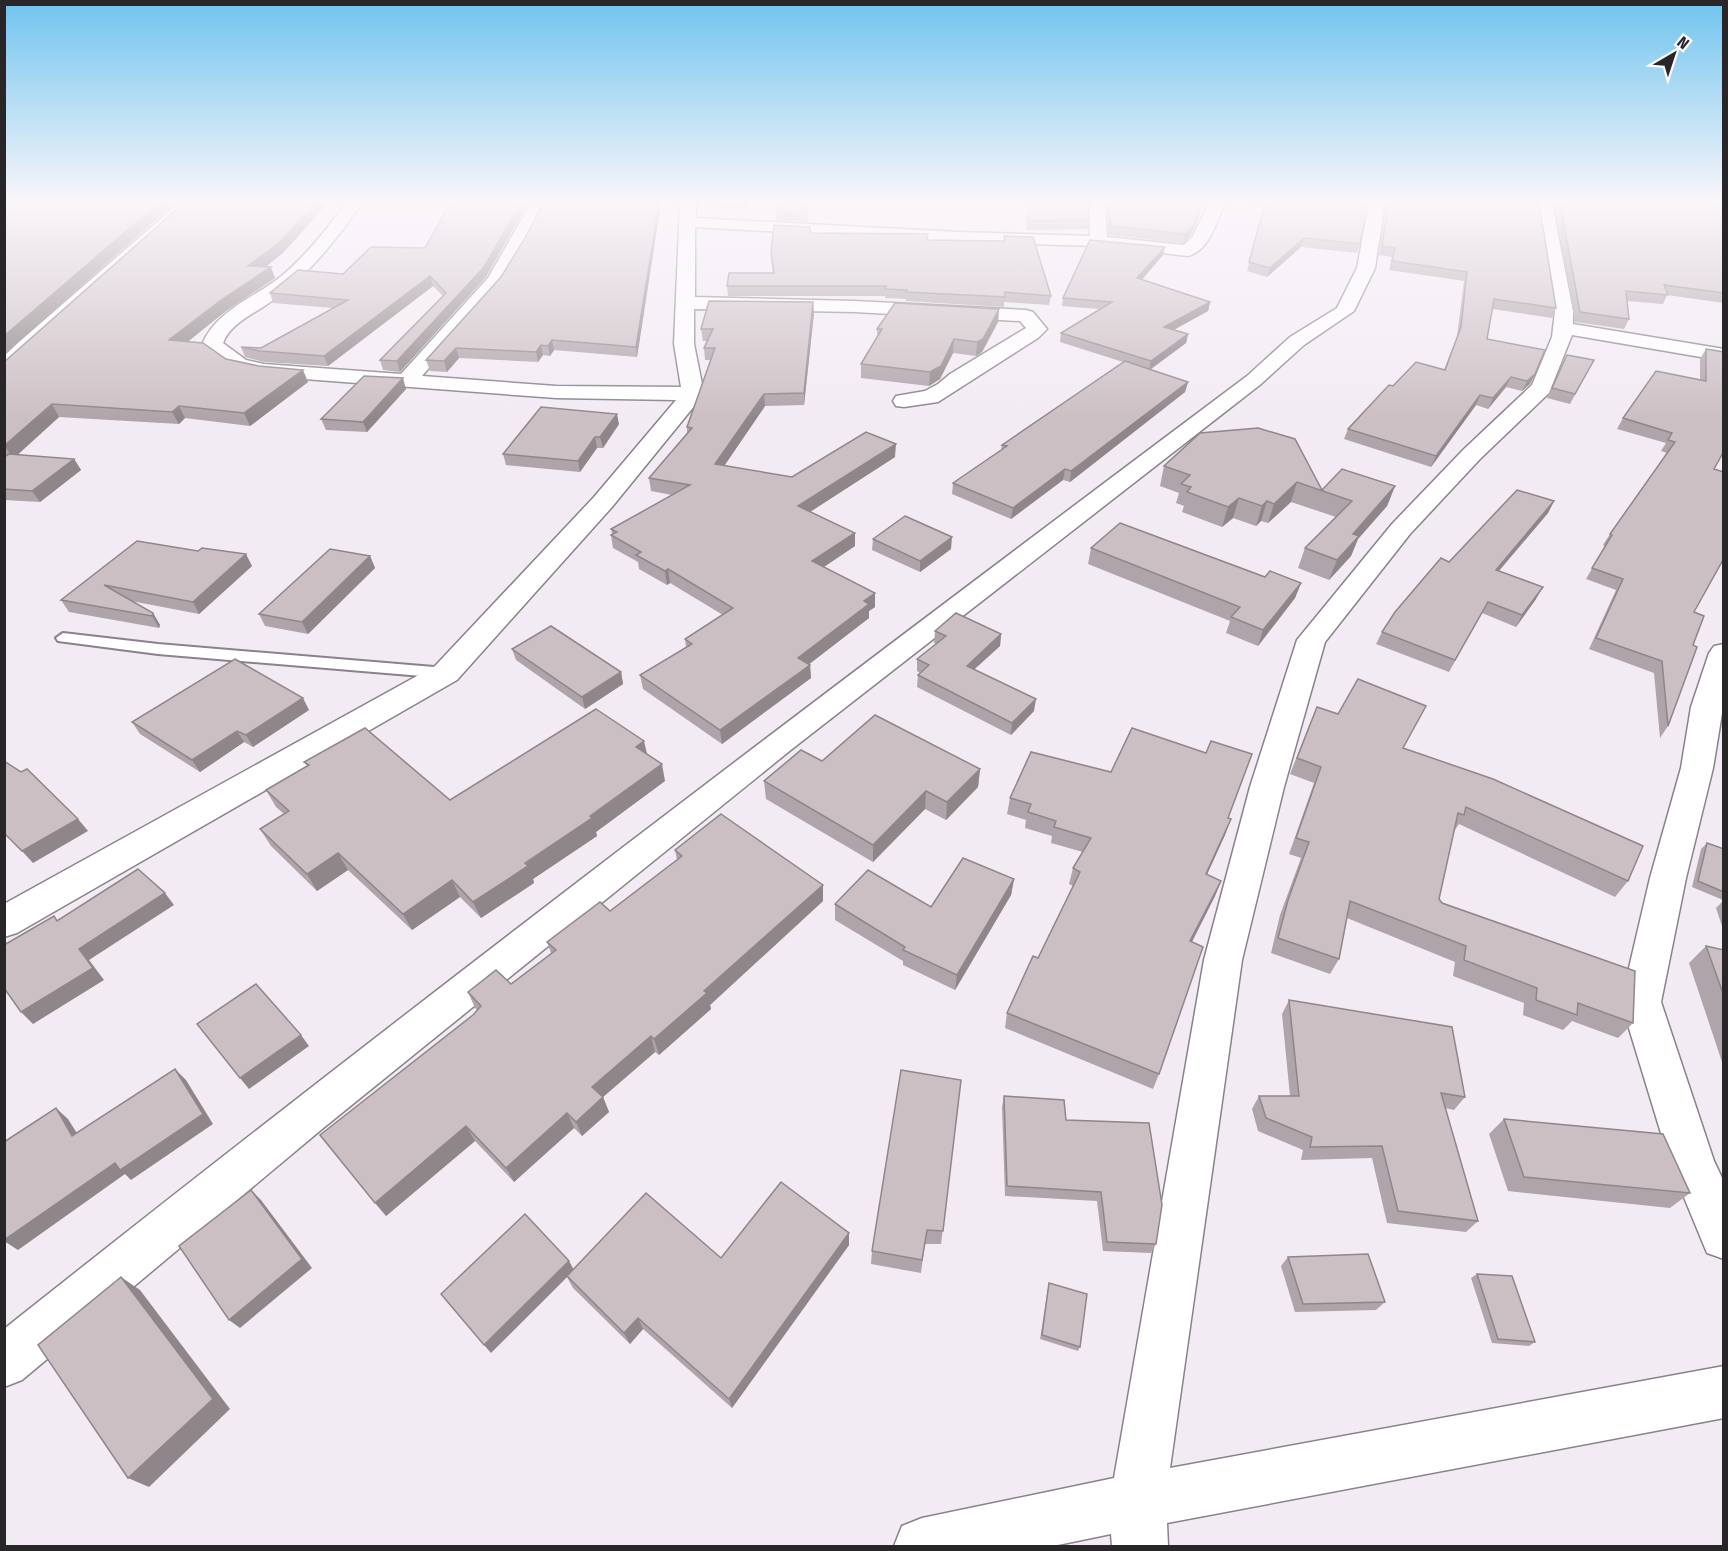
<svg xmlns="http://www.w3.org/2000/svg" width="1728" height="1551" font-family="'Fira Sans Condensed',sans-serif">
  <rect width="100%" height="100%" fill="#f3ebf4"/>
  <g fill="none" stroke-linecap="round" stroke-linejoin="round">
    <defs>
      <polygon id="service" points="63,633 158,644 446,668 453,673 446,678 158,654 58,641 56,638"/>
      <g id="minor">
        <polygon points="179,203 196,203 55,329 11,372 4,374 4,356 19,342"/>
        <path d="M 346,203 L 362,203 C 334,243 304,281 263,307 C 249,316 229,326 223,343 L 246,360 L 264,364 L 401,374 L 488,278 L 531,203 L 547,203 L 525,246 L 501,285 L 422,376 L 556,386 L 681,387 L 674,344 L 680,203 L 696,203 L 696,218 L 957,232 L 1090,236 L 1089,203 L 1105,203 L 1107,237 L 1184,245 L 1193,236 L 1209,203 L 1225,203 C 1217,221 1209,251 1188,256 L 1099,246 L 957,242 L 695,227 L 695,297 L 855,301 L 1026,310 L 1033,312 L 1047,329 L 1038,338 L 938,402 L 904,407 L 896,406 L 893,401 L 896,396 L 925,391 L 938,384 L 950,374 L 1026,328 L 1020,321 L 855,312 L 694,309 L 694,344 L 704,394 L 612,507 L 457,680 L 17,933 L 4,937 L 4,904 L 435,666 L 594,497 L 676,400 L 556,398 L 264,376 L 232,369 L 205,349 L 202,345 C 215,310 259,296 285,273 C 308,253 328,228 346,203 Z"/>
        <path d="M 1369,203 L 1385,203 L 1375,268 L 1354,311 L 1304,345 L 1261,384 L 792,749 L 322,1129 L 22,1380 L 4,1387 L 4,1329 C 413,1004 829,689 1247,376 L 1290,337 L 1337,308 L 1357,268 Z"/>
        <polygon points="1536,203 1552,203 1573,311 1573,324 1724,349 1724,361 1572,335 1549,393 1480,459 1410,534 1325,642 1284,787 1242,960 1170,1468 1724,1366 1724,1418 1167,1523 1168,1546 1112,1546 1111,1534 1053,1546 894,1546 902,1526 922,1518 1114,1478 1204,960 1250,787 1297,640 1392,524 1464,449 1532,385 1552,337 1555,311"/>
        <polygon points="1724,644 1724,701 1713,768 1686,878 1661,1002 1714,1161 1724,1182 1724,1259 1707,1253 1671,1166 1621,1002 1650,878 1681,768 1691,707 1709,653 1714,646"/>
      </g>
    </defs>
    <use href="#service" stroke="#89828b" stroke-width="4"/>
    <use href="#minor" stroke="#89828b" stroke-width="3"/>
    <use href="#service" fill="#fff" fill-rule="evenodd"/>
    <use href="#minor" fill="#fff" fill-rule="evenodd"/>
  </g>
  <g fill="#afa4a9">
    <polygon points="366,203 528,203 486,277 400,372 383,370 380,360 443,296 433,286 328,366 264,362 245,357 241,347 261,348 333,308 273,303 270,293 343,274 425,248 449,205 367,206"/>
    <polygon points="661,203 637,357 554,350 550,356 543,355 538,362 459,358 447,372 430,371 426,360 501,277 525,238"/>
    <polygon points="711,203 749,203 747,208 711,207"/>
    <polygon points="1029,203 1089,220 1088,229 1026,230"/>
    <polygon points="1105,203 1201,203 1198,220 1191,235 1183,243 1109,235"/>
    <polygon points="1244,203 1368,203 1360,244 1357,253 1301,247 1267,277 1247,271 1265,205"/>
    <polygon points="1387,203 1539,203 1556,308 1552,318 1492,309 1487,339 1535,374 1530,384 1522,391 1506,387 1488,409 1476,405 1431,467 1344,439 1348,429 1393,386 1444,370 1457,337 1464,281 1389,270 1392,257 1379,255"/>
    <polygon points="1554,203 1719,203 1721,206 1724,206 1724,303 1667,295 1663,304 1627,301 1629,319 1624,329 1575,322"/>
    <polygon points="776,212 807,214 808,222 776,220"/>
    <polygon points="811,233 928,234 928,240 1004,241 1004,236 1051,296 1049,305 1004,302 1004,307 906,301 906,299 885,298 885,296 728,296 727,286 773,273 771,253"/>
    <polygon points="284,252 265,267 275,278 226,311 188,341 226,359 308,382 250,426 185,418 179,424 59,417 17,455 74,459 81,470 40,502 4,500 4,362"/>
    <polygon points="1163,255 1142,280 1210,302 1208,311 1174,330 1188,334 1186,343 1150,370 1188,382 1185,392 1070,482 1063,480 1011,519 952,494 953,483 1001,450 1002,445 1123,362 1060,342 1061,333 1099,309 1062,306 1063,298"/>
    <polygon points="999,309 998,322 982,352 976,356 953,353 940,379 929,386 861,378 861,364 877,338 877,329"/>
    <polygon points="814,313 804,405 765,406 724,466 792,477 895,457 810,512 855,533 855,546 824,567 875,593 875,607 869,611 869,618 809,664 810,665 811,678 722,744 643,689 640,675 686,647 685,639 723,615 670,583 667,585 639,569 638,562 613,548 611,535 612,534 611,529 672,495 651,491 649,478 687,433 687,427 710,360 705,360 704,348 707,341 703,341 701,329"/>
    <polygon points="1706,349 1714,469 1724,472 1724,563 1721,563 1694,612 1693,645 1668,726 1660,738 1654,673 1589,649 1616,590 1586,579 1605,546 1603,545 1610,534 1667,453 1661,451 1666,443 1617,429 1623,418 1700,380 1700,359"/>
    <polygon points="1567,355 1594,360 1570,404 1547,398"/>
    <polygon points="406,389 367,432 326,430 321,419"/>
    <polygon points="619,424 603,448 597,448 580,472 506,465 503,454"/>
    <polygon points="1200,433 1322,490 1395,486 1387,506 1358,539 1351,556 1329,580 1298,568 1305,548 1336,517 1291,502 1268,523 1261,521 1256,526 1233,518 1222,527 1182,512 1184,506 1176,503 1179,493 1160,486 1164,466"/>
    <polygon points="1554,501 1548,513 1499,571 1536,599 1516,627 1482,613 1449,672 1376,644 1382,632 1449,562"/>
    <polygon points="873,539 951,549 920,572 872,550"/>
    <polygon points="137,541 252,566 199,614 131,601 153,613 160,625 159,628 69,612 61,600"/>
    <polygon points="1091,548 1301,583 1295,598 1258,646 1226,633 1230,621 1088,564"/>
    <polygon points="370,556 375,568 308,634 265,626 259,614"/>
    <polygon points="935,631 1001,634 1000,646 974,669 1034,711 1011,735 917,687 918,675 920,673 917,671 917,659 936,644 934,643"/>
    <polygon points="512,649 621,672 623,684 585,709 516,660"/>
    <polygon points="309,710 253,747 244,742 200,772 140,734 132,722"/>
    <polygon points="1310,723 1403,748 1628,881 1615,897 1459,824 1454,831 1439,899 1442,903 1633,1023 1618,1038 1572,1021 1563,1030 1523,1015 1524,1003 1453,976 1455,962 1347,918 1339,959 1330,974 1271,953 1280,915 1301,858 1289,854 1314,783 1290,774"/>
    <polygon points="647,754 665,781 596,832 597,836 533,879 534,883 481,918 460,897 412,930 348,870 317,891 271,846 260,829 284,814 276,807 266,790 307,766 304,762 450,800"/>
    <polygon points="822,761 980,769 978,787 946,820 925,809 873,862 766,799 764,781"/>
    <polygon points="1010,798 1228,818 1225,835 1207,874 1221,881 1215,896 1192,942 1159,1074 1153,1089 1005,1028 1007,1013 1038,958 1073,886 1069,884 1073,868 1083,852 1051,843 1052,836 1025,828 1026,820 1007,814"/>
    <polygon points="1707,843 1724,849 1724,899 1723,900 1692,887 1701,849"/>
    <polygon points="675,850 823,885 823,901 710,1005 711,1009 659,1055 655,1052 603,1097 609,1112 582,1136 574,1128 514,1182 475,1141 386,1216 477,1010 475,1008 468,992 511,984 551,953 547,942 610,911 677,860"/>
    <polygon points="1014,879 1011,895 955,990 903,965 903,961 835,920 835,904 931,907"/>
    <polygon points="1724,900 1724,932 1716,908"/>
    <polygon points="1706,946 1724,950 1724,1068 1689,963"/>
    <polygon points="1289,1000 1465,1097 1454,1110 1445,1108 1478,1221 1466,1232 1387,1223 1372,1158 1301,1160 1303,1150 1258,1131 1252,1109 1259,1096 1290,1096 1282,1014"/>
    <polygon points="961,1080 941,1244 925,1244 921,1273 871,1264 872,1251"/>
    <polygon points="1004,1096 1066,1120 1156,1244 1151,1253 1103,1251 1097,1201 1005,1196 1002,1107"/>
    <polygon points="1504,1119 1690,1193 1670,1208 1508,1191 1489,1134"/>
    <polygon points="849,1233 849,1245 732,1408 643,1329 630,1344 573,1288 567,1277 491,1353 574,1269 721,1258"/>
    <polygon points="1288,1257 1385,1302 1376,1310 1295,1312 1281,1266"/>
    <polygon points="1477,1274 1535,1342 1529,1346 1492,1343 1471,1278"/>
    <polygon points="1049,1283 1080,1347 1078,1351 1040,1339 1048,1288"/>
  </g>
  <g fill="#8f8689">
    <polygon points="159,203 175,203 4,354 4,336"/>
    <polygon points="315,203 328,203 284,252 253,277 248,266"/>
    <polygon points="521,203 528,203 486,277 400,372 397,361"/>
    <polygon points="659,203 661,203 637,357 636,347"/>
    <polygon points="1200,211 1198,220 1191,235 1183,243 1185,234"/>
    <polygon points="1304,238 1301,247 1267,277 1270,268"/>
    <polygon points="1165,247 1163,255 1135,287 1137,278"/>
    <polygon points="271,267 275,278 226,311 175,352 169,340 221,300"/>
    <polygon points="430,276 433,286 328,366 324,356"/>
    <polygon points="813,302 814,313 804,405 804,393"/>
    <polygon points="1210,302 1208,311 1162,336 1164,327"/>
    <polygon points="999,309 998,322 982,352 976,356 977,342"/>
    <polygon points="1188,334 1186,343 1149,370 1151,361"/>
    <polygon points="954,339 953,353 940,379 929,386 930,372"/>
    <polygon points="552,340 554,350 550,356 548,346"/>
    <polygon points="541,345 543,355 538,362 536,352"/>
    <polygon points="456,348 459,358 447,372 444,361"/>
    <polygon points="303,370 308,382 250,426 244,413"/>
    <polygon points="1535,374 1530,384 1522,391 1527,381"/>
    <polygon points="1511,377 1506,387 1488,409 1493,398"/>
    <polygon points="403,378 406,389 367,432 363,422"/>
    <polygon points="1188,382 1185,392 1070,482 1071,471"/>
    <polygon points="764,394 765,406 716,478 715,464"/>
    <polygon points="1480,395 1476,405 1431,467 1436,456"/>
    <polygon points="52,404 59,417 13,459 5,446"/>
    <polygon points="179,406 185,418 179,424 172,412"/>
    <polygon points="617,414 619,424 603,448 600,437"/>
    <polygon points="595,437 597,448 580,472 578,461"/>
    <polygon points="896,444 895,457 799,519 798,506"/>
    <polygon points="74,459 81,470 40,502 32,491"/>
    <polygon points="1065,469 1063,480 1011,519 1013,508"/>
    <polygon points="1297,482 1291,502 1268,523 1274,504"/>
    <polygon points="1395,486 1387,506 1358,539 1351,556 1329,580 1337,560 1353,534"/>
    <polygon points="1239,498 1233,518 1222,527 1228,507"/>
    <polygon points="1267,501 1261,521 1256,526 1262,506"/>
    <polygon points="1554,501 1548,513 1490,581 1496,570"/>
    <polygon points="855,533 855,546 813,574 812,561"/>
    <polygon points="952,537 951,549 920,572 920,561"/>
    <polygon points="246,554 252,566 199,614 193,602"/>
    <polygon points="370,556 375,568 308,634 302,622"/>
    <polygon points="668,569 670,583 667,585 665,571"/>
    <polygon points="1301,583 1295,598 1258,646 1263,630"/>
    <polygon points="1543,587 1536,599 1516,627 1522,615"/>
    <polygon points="875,593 875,607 869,611 869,618 799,672 798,658 864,601"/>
    <polygon points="153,613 160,625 159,628 152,616"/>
    <polygon points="1001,634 1000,646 966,677 967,666"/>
    <polygon points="810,665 811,678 722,744 720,730"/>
    <polygon points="621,672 623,684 585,709 582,697"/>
    <polygon points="303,698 309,710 253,747 246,735"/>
    <polygon points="1036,699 1034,711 1011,735 1012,723"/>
    <polygon points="237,731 244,742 200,772 192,760"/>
    <polygon points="644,741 648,758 636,747"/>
    <polygon points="662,764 665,781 596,832 597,836 533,879 534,883 481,918 473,902"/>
    <polygon points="980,769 978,787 946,820 947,802"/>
    <polygon points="926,791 925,809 873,862 873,845"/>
    <polygon points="78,819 88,831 33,863 22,851"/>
    <polygon points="1231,819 1225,835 1200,890 1206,874"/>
    <polygon points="338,853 348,870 317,891 307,874"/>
    <polygon points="1014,879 1011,895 955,990 957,975"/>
    <polygon points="452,880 460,897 412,930 403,914"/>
    <polygon points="1221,881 1215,896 1184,957 1190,941"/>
    <polygon points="823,885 823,901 710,1005 711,1009 659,1055 654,1039 704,991"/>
    <polygon points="165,893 174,905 89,960 104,980 33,1024 21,1012 79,949"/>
    <polygon points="301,1035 309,1046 249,1089 240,1078"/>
    <polygon points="651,1036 655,1052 603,1097 609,1112 582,1136 576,1122 592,1087"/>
    <polygon points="175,1069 186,1080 213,1124 131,1180 125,1174 18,1250 4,1241 4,1240"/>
    <polygon points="56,1108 68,1119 85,1146 72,1136"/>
    <polygon points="567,1113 574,1128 514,1182 506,1168"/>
    <polygon points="466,1126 475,1141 386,1216 375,1203"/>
    <polygon points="251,1190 261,1200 312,1268 240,1328 229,1320"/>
    <polygon points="849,1233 849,1245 732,1408 729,1399"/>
    <polygon points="569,1261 574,1270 491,1353 484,1345"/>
    <polygon points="121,1277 140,1290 230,1409 149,1487 128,1478"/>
    <polygon points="638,1318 643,1329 630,1344 624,1333"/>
  </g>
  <g fill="#ccbfc4" stroke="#8f8689" stroke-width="1.5">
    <polygon points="4,203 159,203 4,336"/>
    <polygon points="184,203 315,203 280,242 248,266 271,267 221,300 169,340 203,343 226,359 259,366 303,370 244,413 179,406 172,412 52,404 4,446 4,362"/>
    <polygon points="450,203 521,203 484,267 397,361 380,360 446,293 430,276 324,356 260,351 241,347 261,348 348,300 270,293 298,270 343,274 371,247 425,248"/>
    <polygon points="543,203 659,203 636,347 552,340 548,346 541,345 536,352 456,348 444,361 426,360 501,277 525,238"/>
    <polygon points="777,203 805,203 807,214 776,212"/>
    <polygon points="1029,203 1089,203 1089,220 1027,221"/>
    <polygon points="1108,203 1201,203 1200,211 1193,226 1185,234 1111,226"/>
    <polygon points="1265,203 1368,203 1360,244 1304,238 1270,268 1249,262"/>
    <polygon points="1389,203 1539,203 1556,308 1494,299 1487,339 1545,350 1535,374 1527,381 1511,377 1493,398 1480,395 1436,456 1348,429 1389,385 1393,386 1416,362 1445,370 1461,327 1467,272 1392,261 1395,248 1382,246"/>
    <polygon points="1560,203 1719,203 1721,206 1724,206 1724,293 1664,285 1668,295 1626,291 1629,319 1580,312"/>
    <polygon points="774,225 810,227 811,233 928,234 927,240 1005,241 1004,236 1033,237 1051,296 1005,292 1005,297 906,292 907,290 885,289 886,286 727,286 729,273 774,273 771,253"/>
    <polygon points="1090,240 1165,247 1137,278 1210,302 1164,327 1188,334 1151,361 1061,333 1112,302 1063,298"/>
    <polygon points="709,301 813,302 804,393 764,394 715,464 792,477 866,432 896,444 798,506 855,533 812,561 875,593 864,601 869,604 798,658 810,665 720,730 640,675 692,644 685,639 733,608 668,569 665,571 636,555 641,552 611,535 617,532 611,529 690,485 649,478 692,428 687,427 715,348 704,348 713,329 701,329"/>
    <polygon points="895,303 999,309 983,339 977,342 954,339 941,366 930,372 861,364 882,329 877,329"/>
    <polygon points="1706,349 1724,352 1724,451 1714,469 1724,472 1724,558 1694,612 1704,616 1693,645 1697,647 1668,726 1662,661 1596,638 1623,579 1592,568 1612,535 1610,534 1675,442 1668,440 1672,433 1623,418 1656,371 1706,381"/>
    <polygon points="1567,355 1594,360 1575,394 1552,388"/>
    <polygon points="1125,361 1188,382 1071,471 1065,469 1013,508 953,483 1007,446 1002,445"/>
    <polygon points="364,376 403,378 363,422 321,419"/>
    <polygon points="541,407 617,414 600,437 595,437 578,461 503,454"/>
    <polygon points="1258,428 1295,439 1322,490 1342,469 1395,486 1353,534 1359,536 1337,560 1305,548 1352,501 1297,482 1274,504 1267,501 1262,506 1239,498 1228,507 1187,492 1191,487 1181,484 1190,475 1164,466 1200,433"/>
    <polygon points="9,454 74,459 32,491 4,489 4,457"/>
    <polygon points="1517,490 1554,501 1496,570 1543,587 1522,615 1488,602 1455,660 1382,632 1395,612 1441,558 1449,562"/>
    <polygon points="905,516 952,537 920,561 873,539"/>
    <polygon points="1120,523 1265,577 1270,571 1301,583 1263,630 1231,617 1240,607 1091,548"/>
    <polygon points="137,541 198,551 202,548 246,554 193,602 104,585 153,613 152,616 61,600"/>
    <polygon points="330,549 370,556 302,622 259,614"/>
    <polygon points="956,613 1001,634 967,666 1036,699 1012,723 918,675 929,665 917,659 946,636 935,631"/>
    <polygon points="551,626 621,672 582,697 512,649"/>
    <polygon points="235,659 303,698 246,735 237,731 192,760 132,722"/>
    <polygon points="1358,679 1426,706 1403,748 1493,779 1643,846 1628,881 1466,807 1464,815 1458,813 1439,899 1442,903 1635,971 1633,1023 1578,1003 1577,1015 1536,1000 1537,988 1464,960 1466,946 1350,901 1339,959 1278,938 1288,900 1309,842 1296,838 1321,767 1297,758 1317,707 1338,714"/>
    <polygon points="596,709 644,741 636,747 662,764 590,816 592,818 525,863 528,866 473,902 452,880 403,914 338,853 307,874 260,829 289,811 266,790 309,765 304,762 365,728 450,800"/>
    <polygon points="875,715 980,769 947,802 926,791 873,845 764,781 801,750 822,761"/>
    <polygon points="1132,728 1206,753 1211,741 1252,754 1228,818 1231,819 1206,874 1221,881 1190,941 1203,947 1159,1074 1007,1013 1033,956 1038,958 1080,872 1073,868 1091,838 1054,827 1056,821 1028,812 1031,804 1010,798 1031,752 1111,772"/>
    <polygon points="4,761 21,772 27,769 78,819 22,851 4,833"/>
    <polygon points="721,814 823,885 704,991 707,993 654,1039 651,1036 592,1087 603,1097 576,1122 567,1113 506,1168 466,1126 375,1203 320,1135 473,1015 481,1006 468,992 496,970 511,984 556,950 547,942 600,902 610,911 682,856 675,850"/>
    <polygon points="1707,843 1724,849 1724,892 1698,881"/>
    <polygon points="963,858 1014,879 957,975 903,950 905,947 835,904 868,870 931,907"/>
    <polygon points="138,869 165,893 79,949 93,968 21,1012 4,988 4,945 54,916 57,921"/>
    <polygon points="1706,946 1724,950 1724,996"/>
    <polygon points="256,984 301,1035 240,1078 197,1024"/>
    <polygon points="1289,1000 1452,1027 1465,1097 1441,1093 1478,1221 1398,1211 1382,1146 1310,1147 1312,1137 1266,1118 1259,1096 1299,1096"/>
    <polygon points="175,1069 203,1114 120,1170 115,1163 4,1240 4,1142 56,1108 72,1136"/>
    <polygon points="901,1070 961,1080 943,1231 927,1230 922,1260 872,1251"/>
    <polygon points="1004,1096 1064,1100 1066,1120 1149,1123 1162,1205 1156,1244 1107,1242 1101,1192 1007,1186"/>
    <polygon points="1504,1119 1663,1134 1690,1193 1524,1177"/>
    <polygon points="781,1182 849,1233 729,1399 638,1318 624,1333 567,1276 646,1193 721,1258"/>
    <polygon points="251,1190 302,1259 229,1320 179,1246"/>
    <polygon points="525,1214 569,1261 484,1345 441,1294"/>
    <polygon points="1368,1254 1385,1302 1303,1304 1288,1257"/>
    <polygon points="1477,1274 1512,1276 1535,1342 1498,1339"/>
    <polygon points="121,1277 213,1399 128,1478 38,1345"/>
    <polygon points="1049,1283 1087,1294 1080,1347 1042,1335"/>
  </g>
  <linearGradient id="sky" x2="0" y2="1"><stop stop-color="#70c4ee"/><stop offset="0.48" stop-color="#faf6fa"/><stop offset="1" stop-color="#faf6fa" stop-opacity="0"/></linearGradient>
  <rect width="1728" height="420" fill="url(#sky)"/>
  <rect width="1728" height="1551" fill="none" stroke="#29262a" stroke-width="12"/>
  <g transform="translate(1674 54) rotate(39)" stroke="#fdfafe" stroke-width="4.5" paint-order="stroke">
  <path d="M0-4.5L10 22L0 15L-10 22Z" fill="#29262a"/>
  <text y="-9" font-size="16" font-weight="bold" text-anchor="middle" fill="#29262a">N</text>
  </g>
</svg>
